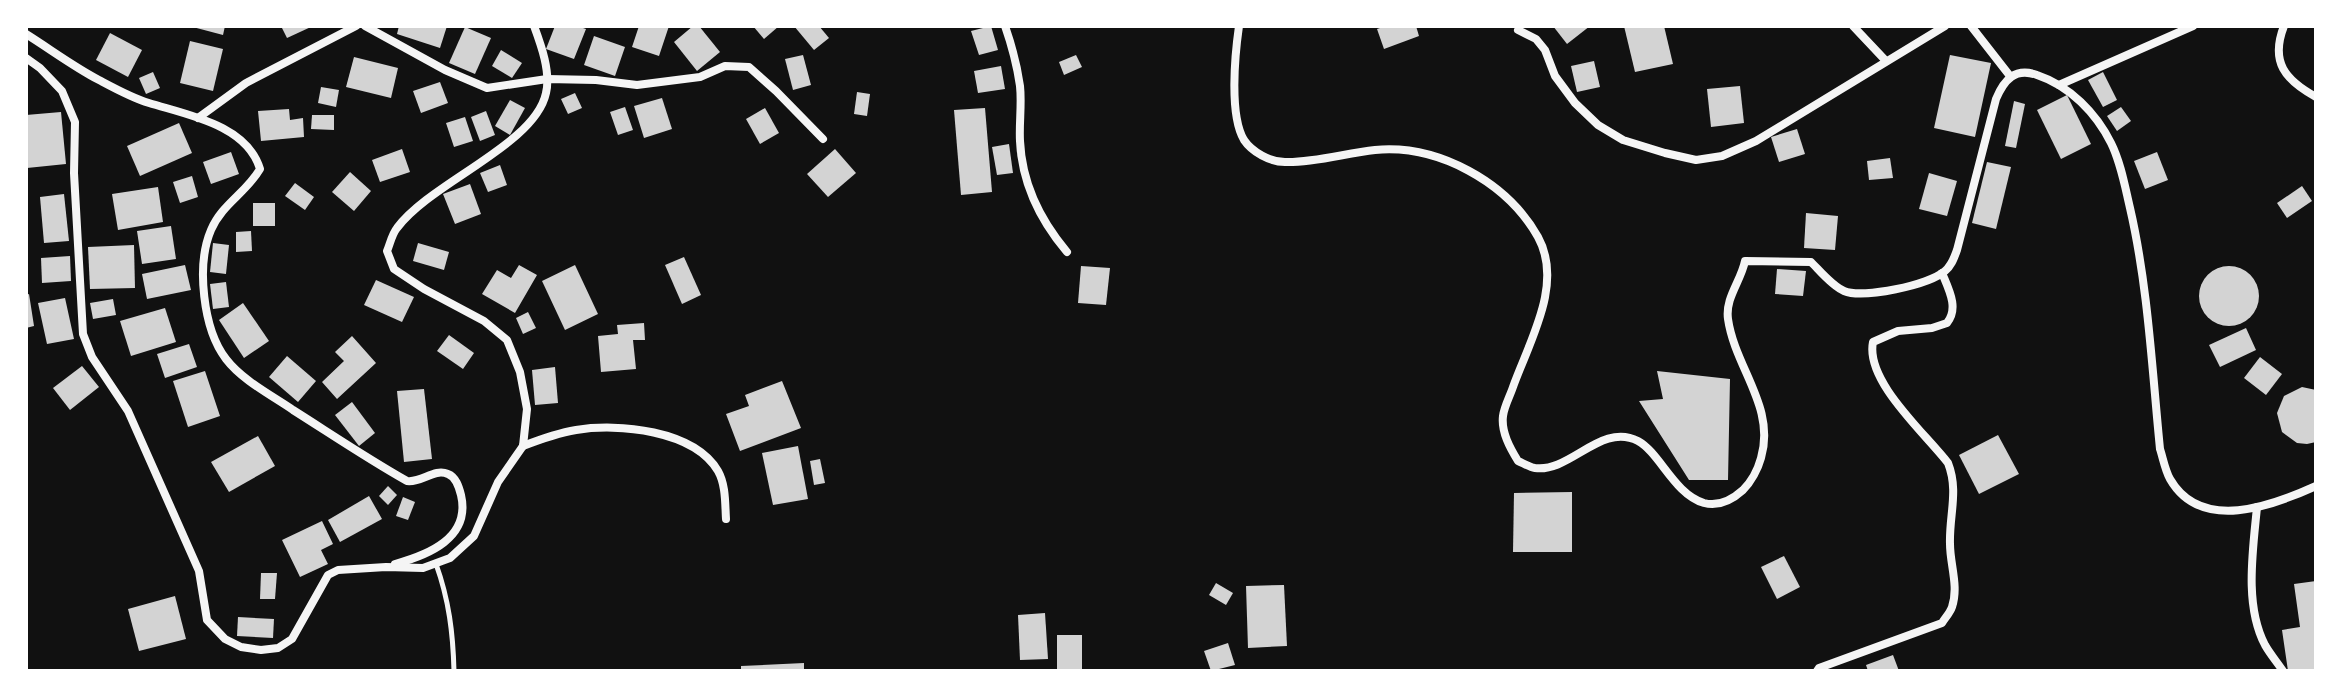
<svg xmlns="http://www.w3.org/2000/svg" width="2342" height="697" font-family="Overpass,sans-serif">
  <rect width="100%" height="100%" fill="#111"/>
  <g fill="#d3d3d3">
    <polygon points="189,26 225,26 223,35"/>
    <polygon points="281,26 313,26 287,38"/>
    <polygon points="399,26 447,26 440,48 397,34"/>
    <polygon points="555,26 577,26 586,29 574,59 546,49"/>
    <polygon points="639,26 669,26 659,56 632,47"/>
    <polygon points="693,26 699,26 720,52 697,71 674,42"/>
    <polygon points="753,26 779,26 764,39"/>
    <polygon points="794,26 819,26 829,38 814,50"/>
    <polygon points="991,26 998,50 979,55 971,31"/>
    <polygon points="1386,26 1416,26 1419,36 1384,49 1377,29"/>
    <polygon points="1553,26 1590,26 1567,44"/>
    <polygon points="1624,26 1664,26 1673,64 1635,72"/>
    <polygon points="465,27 491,38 475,74 449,63"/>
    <polygon points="110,33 142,50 128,77 96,60"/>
    <polygon points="594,36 625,47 615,76 584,65"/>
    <polygon points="190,41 223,49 213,91 180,83"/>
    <polygon points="501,50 522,63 512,78 492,66"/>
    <polygon points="803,55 811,85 793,90 785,59"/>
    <polygon points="1076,55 1082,67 1064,75 1059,62"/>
    <polygon points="1950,55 1991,63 1975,137 1934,128"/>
    <polygon points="354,57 398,68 391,98 346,87"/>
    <polygon points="1594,61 1600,87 1577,92 1571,66"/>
    <polygon points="1001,66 1005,89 978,93 974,71"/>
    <polygon points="153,72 160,88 146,94 139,78"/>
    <polygon points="2103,72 2117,100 2103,107 2088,80"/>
    <polygon points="440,82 448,103 421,113 413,91"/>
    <polygon points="1740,86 1744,123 1711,127 1707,89"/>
    <polygon points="321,87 339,90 336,107 318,103"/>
    <polygon points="857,92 870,94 867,116 854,114"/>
    <polygon points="575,93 582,108 568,114 561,99"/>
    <polygon points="2067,95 2091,144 2061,159 2037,110"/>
    <polygon points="662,98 672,129 644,138 634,106"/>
    <polygon points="510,100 525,108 510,135 495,126"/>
    <polygon points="2014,101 2025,104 2016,148 2005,146"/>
    <polygon points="625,107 633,130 618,135 610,112"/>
    <polygon points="2121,107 2131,121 2117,131 2107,116"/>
    <polygon points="765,108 779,133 760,144 746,119"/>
    <polygon points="985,108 992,192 961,195 954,110"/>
    <polygon points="289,109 290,120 303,118 304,137 261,141 258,111"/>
    <polygon points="486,111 495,135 480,141 471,117"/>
    <polygon points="61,112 66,164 27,168 26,115"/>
    <polygon points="312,115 334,115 334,130 311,129"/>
    <polygon points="465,117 473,141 454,147 446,123"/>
    <polygon points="179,123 192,153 140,176 127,146"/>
    <polygon points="1797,129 1805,154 1779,162 1771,137"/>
    <polygon points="1009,144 1013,173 997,175 992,147"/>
    <polygon points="402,149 410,172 380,182 372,160"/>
    <polygon points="835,149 856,173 828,197 807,174"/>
    <polygon points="231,152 239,174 211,184 203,162"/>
    <polygon points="2157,152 2168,180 2145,189 2134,161"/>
    <polygon points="1890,158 1893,178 1869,180 1867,161"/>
    <polygon points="1987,162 2011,167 1996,229 1972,223"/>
    <polygon points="500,165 507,185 488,192 480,173"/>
    <polygon points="350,172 371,191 354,211 332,192"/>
    <polygon points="1929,173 1957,181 1947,216 1919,209"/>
    <polygon points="192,176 198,197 180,203 173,182"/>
    <polygon points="295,183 314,197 305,210 285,196"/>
    <polygon points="470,184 481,214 455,224 443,194"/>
    <polygon points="2302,186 2312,201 2287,218 2277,203"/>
    <polygon points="158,187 163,222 118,230 112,194"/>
    <polygon points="64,194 69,241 44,243 40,197"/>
    <rect x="253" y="203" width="22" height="23"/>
    <polygon points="1806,213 1838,216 1835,250 1804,248"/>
    <polygon points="171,226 176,259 142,264 137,231"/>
    <polygon points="251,231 252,251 236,252 236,232"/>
    <polygon points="213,243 229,245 226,274 210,272"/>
    <polygon points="418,243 449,252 444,270 413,261"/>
    <polygon points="134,245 135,288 90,289 88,247"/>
    <polygon points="70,256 71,281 42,283 41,258"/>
    <polygon points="684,257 701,295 682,304 665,265"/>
    <polygon points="185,265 191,290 147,299 142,274"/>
    <polygon points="519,265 537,275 515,313 482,294 497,270 511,278"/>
    <polygon points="575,265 598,314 565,330 542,281"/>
    <polygon points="1081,266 1110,268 1106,305 1078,303"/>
    <circle cx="2229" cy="296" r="30"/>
    <polygon points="1777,269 1806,271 1803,296 1775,294"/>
    <polygon points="376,280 414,297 402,322 364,305"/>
    <polygon points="226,282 229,307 213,309 210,284"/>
    <polygon points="29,294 34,326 26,328 26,295"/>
    <polygon points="65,298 74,339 47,344 38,303"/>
    <polygon points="113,299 116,315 93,319 90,303"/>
    <polygon points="243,303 269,341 244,358 219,320"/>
    <polygon points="165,308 176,342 131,356 120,321"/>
    <polygon points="528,312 536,328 523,334 516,318"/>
    <polygon points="644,323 645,340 633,340 636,369 601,372 598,336 618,334 617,325"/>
    <polygon points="2246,328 2256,350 2220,367 2209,345"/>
    <polygon points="449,335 474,353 463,369 437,351"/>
    <polygon points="352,336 376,363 337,399 322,382 344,361 335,352"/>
    <polygon points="189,344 197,367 165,378 157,354"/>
    <polygon points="287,356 316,381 298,402 269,377"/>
    <polygon points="2260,357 2282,374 2266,395 2244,378"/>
    <polygon points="82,366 99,387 70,410 53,388"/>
    <polygon points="555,367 558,403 535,405 532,370"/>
    <polygon points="205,371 220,416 188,427 173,381"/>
    <polygon points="1657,371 1730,379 1728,480 1689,480 1639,401 1663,399"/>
    <polygon points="782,381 801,428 740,451 726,414 749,406 745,395"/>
    <polygon points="2302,387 2316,390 2316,442 2307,444 2297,443 2282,432 2277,413 2284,396"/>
    <polygon points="424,389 432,459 404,462 397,391"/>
    <polygon points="352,402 375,433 359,446 335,415"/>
    <polygon points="1998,435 2019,474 1979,494 1959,455"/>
    <polygon points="258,436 275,466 229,492 211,462"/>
    <polygon points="798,446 808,499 773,505 762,453"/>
    <polygon points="820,459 825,483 814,485 810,461"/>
    <polygon points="388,486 397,495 388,505 379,496"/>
    <polygon points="1572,492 1572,552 1513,552 1514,493"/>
    <polygon points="369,496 382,519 340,542 328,520"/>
    <polygon points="403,497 415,502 408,520 396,516"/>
    <polygon points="322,521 333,544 321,550 328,564 300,577 282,540"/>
    <polygon points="1784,556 1800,587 1777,599 1761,567"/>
    <polygon points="261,573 277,573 275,599 260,599"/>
    <polygon points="2316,581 2316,671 2288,671 2282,630 2300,627 2294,584"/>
    <polygon points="1216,583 1233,593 1226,605 1209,595"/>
    <polygon points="1284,585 1287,646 1248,648 1246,586"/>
    <polygon points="175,596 186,639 139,651 128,609"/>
    <polygon points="1045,613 1048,659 1020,660 1018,615"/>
    <polygon points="238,617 274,619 273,638 237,636"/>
    <rect x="1057" y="635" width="25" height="36"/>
    <polygon points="1228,643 1235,665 1211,671 1204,651"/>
    <polygon points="1893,655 1899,671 1868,671 1866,665"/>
    <polygon points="804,663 804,671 741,671 741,666"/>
  </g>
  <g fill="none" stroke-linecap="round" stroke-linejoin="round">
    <path stroke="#f5f5f5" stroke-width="5" d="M 436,564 C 449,600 453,633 454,671"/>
    <g stroke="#f5f5f5" stroke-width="8">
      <polyline points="365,26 445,70 487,88 547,79 596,80 637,85 700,77 725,66 749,67 776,91 823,139"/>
      <path d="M 1005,26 C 1012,46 1017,65 1020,86 C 1022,104 1019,123 1020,141 C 1022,184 1040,220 1067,252"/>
      <path d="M 1239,26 C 1235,54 1229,115 1244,140 C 1252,152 1270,162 1285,162 C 1314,163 1346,153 1375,150 C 1438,144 1507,182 1538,237 C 1564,284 1529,342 1513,387 C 1510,396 1504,407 1503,416 C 1501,432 1510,448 1518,461 C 1523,463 1529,467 1535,468 C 1570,473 1601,422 1638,441 C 1660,453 1674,494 1704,503 C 1719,507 1733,499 1743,490 C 1751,482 1758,469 1761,458 C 1776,407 1735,368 1728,319 C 1725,298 1741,281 1745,261 L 1811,262 C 1820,271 1832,286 1844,291 C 1863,299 1929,285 1945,271 C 1952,265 1954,258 1957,250 L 1996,99 C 2004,80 2015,67 2037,75 C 2070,86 2096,113 2111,143 C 2121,163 2125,187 2130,208 C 2148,286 2152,369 2160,449 C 2163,458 2165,470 2170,479 C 2201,533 2272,506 2316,486"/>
      <polyline points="1853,26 1886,61"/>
      <polyline points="1971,26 2010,76"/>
      <path d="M 2284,26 C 2270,62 2285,80 2316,97"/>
      <polyline points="1518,30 1536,39 1545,50 1555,76 1575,103 1598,125 1623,140 1665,153 1696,160 1722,156 1756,141 1945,26"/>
      <path d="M 26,34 C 50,49 74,67 99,80 C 114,88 132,98 149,103 C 188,115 247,125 260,169 C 246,193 222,204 211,230 C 196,265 203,329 226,359 C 242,380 271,395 293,410 C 331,434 368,459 407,481 C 422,483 434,468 448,474 C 456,477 459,487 461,495 C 471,538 428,555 395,564"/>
      <path d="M 26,58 L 40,68 L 62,91 L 75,122 L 74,173 L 83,334 L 92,357 L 128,411 L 199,571 L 207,620 L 225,639 L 241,647 L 261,650 L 278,648 L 292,639 L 328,575 L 338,570 L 386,567 L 423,568 L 450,558 L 474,536 L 498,482 L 523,446 L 527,409 L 520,372 L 507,340 L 484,321 L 424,289 L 394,269 L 387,251 C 390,244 392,234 397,228 C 431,182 535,145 546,93 C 551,72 541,45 534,26"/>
      <polyline points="2059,85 2193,26"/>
      <polyline points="198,118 246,83 356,26"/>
      <path d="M 523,446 C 541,439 558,433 576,430 C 618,423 694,430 718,471 C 726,485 725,504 726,519"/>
      <path d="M 2257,507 C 2253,550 2244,605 2265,645 C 2270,654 2277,662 2283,671"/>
      <path d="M 1817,671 L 1819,668 L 1942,623 C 1945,618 1950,613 1952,607 C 1959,586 1950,565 1950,544 C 1949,515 1959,491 1948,463 C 1925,433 1865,381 1873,342 L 1898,331 L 1932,328 L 1947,323 C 1959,308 1949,290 1942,273"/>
    </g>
  </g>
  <rect width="2342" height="697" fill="none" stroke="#ffffff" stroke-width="56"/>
</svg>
